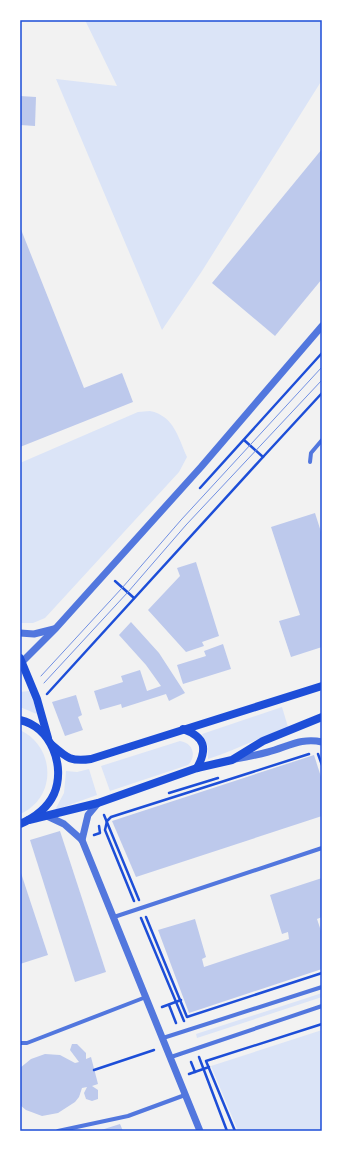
<svg xmlns="http://www.w3.org/2000/svg" width="342" height="1151" font-family="'IBM Plex Serif',serif">
  <rect width="100%" height="100%" fill="#f2f2f2"/>
  <g fill="#dbe4f7">
    <polygon points="85,20 322,20 322,80 202,271 162,330 56,79 117,86"/>
    <path d="M 150,411 C 174,416 178,437 187,457 L 179,472 L 45,618 L 33,623 L 20,623 L 20,463 L 138,412 Z"/>
    <polygon points="29,691 39,715 20,707 20,692"/>
    <path d="M 282,707 L 288,727 C 261,737 236,750 208,759 L 208,746 L 202,734 Z"/>
    <path d="M 20,730 C 56,747 57,798 20,814 Z"/>
    <path d="M 180,741 C 193,743 197,756 188,765 L 110,791 L 101,766 Z"/>
    <polygon points="89,769 97,795 55,810 64,793 66,771 77,772"/>
    <polygon points="322,993 322,997 197,1038 196,1034"/>
    <polygon points="322,1030 322,1131 238,1131 211,1066"/>
  </g>
  <g fill="#bdc9ec">
    <polygon points="20,96 36,97 35,126 20,125"/>
    <polygon points="322,149 322,279 275,336 212,283"/>
    <polygon points="20,227 84,388 122,373 133,402 20,447"/>
    <polygon points="315,513 322,535 322,647 291,657 279,621 300,615 271,527"/>
    <polygon points="196,562 219,636 202,642 204,646 186,652 148,610 180,576 177,568"/>
    <polygon points="131,622 159,653 185,693 169,701 166,694 122,708 121,704 100,710 94,691 123,682 121,676 140,670 147,691 161,686 146,665 119,635"/>
    <polygon points="223,644 231,669 183,684 177,665 206,656 204,651"/>
    <polygon points="76,695 82,715 78,717 83,730 65,736 52,702"/>
    <polygon points="314,755 322,780 322,816 136,877 112,821"/>
    <polygon points="60,831 106,972 75,982 30,840"/>
    <polygon points="20,870 48,955 20,964"/>
    <polygon points="322,878 322,917 317,919 322,934 322,969 189,1013 158,930 195,919 206,957 202,959 204,967 289,939 288,932 282,934 270,895"/>
    <polygon points="72,1044 77,1044 86,1053 86,1059 91,1057 98,1084 92,1086 98,1090 98,1099 92,1101 86,1099 84,1093 87,1087 82,1088 79,1097 75,1102 58,1113 42,1116 26,1110 20,1105 20,1068 31,1059 45,1054 60,1055 75,1063 79,1062 70,1050"/>
    <polygon points="120,1124 123,1131 98,1131"/>
  </g>
  <g fill="none" stroke-linecap="round" stroke-linejoin="round">
    <g stroke="#1d4ed8" stroke-width="2.5">
      <polyline points="263,457 322,393"/>
      <polyline points="200,488 322,353"/>
      <polyline points="115,581 134,598"/>
      <polyline points="47,694 263,457 244,440"/>
      <polyline points="318,754 322,765"/>
      <polyline points="169,793 218,778"/>
      <polyline points="104,815 139,900"/>
      <polyline points="94,835 100,833 99,826"/>
      <polyline points="134,901 105,830 107,821 111,817 309,754"/>
      <polyline points="146,917 187,1017 322,973"/>
      <polyline points="141,918 184,1021"/>
      <polyline points="169,1005 176,1023"/>
      <polyline points="162,1007 181,1000"/>
      <polyline points="199,1057 227,1131"/>
      <polyline points="191,1062 195,1072"/>
      <polyline points="94,1070 154,1050"/>
      <polyline points="189,1074 209,1067"/>
      <polyline points="235,1131 206,1061 322,1024"/>
    </g>
    <g stroke="#5277de" stroke-width="4">
      <polyline points="310,462 311,453 322,440"/>
      <polyline points="114,917 322,848"/>
      <polyline points="163,1038 322,987"/>
      <polyline points="20,1043 27,1043 146,997"/>
      <polyline points="171,1057 322,1006"/>
      <polyline points="58,1131 128,1116 185,1095"/>
    </g>
    <g stroke="#5277de" stroke-width="7">
      <polyline points="20,633 34,634 54,629"/>
      <polyline points="22,662 56,628 201,467 322,326"/>
      <path d="M 235,759 C 246,757 257,755 268,752 C 287,747 302,737 322,742"/>
      <polyline points="47,816 64,824 82,840 200,1131"/>
      <polyline points="82,840 88,815 98,803"/>
    </g>
    <g stroke="#1d4ed8" stroke-width="8">
      <polyline points="20,658 37,699 48,738"/>
      <path d="M 20,720 C 51,727 66,766 54,794 C 47,809 34,818 20,824"/>
      <path d="M 183,729 C 205,737 208,748 197,768"/>
      <path d="M 52,745 C 67,758 71,762 91,759 L 322,686"/>
      <polyline points="29,820 98,803 197,768 232,760 263,741 322,717"/>
    </g>
    <g stroke="#7290e2" stroke-width="1">
      <polyline points="41,676 122,588 181,520 322,367"/>
      <polyline points="44,683 128,592 186,525 322,380"/>
    </g>
  </g>
  <rect width="342" height="1151" fill="none" stroke="#ffffff" stroke-width="42"/>
  <rect x="21" y="21" width="300" height="1109" fill="none" stroke="#1d4ed8" stroke-width="1.5"/>
</svg>
